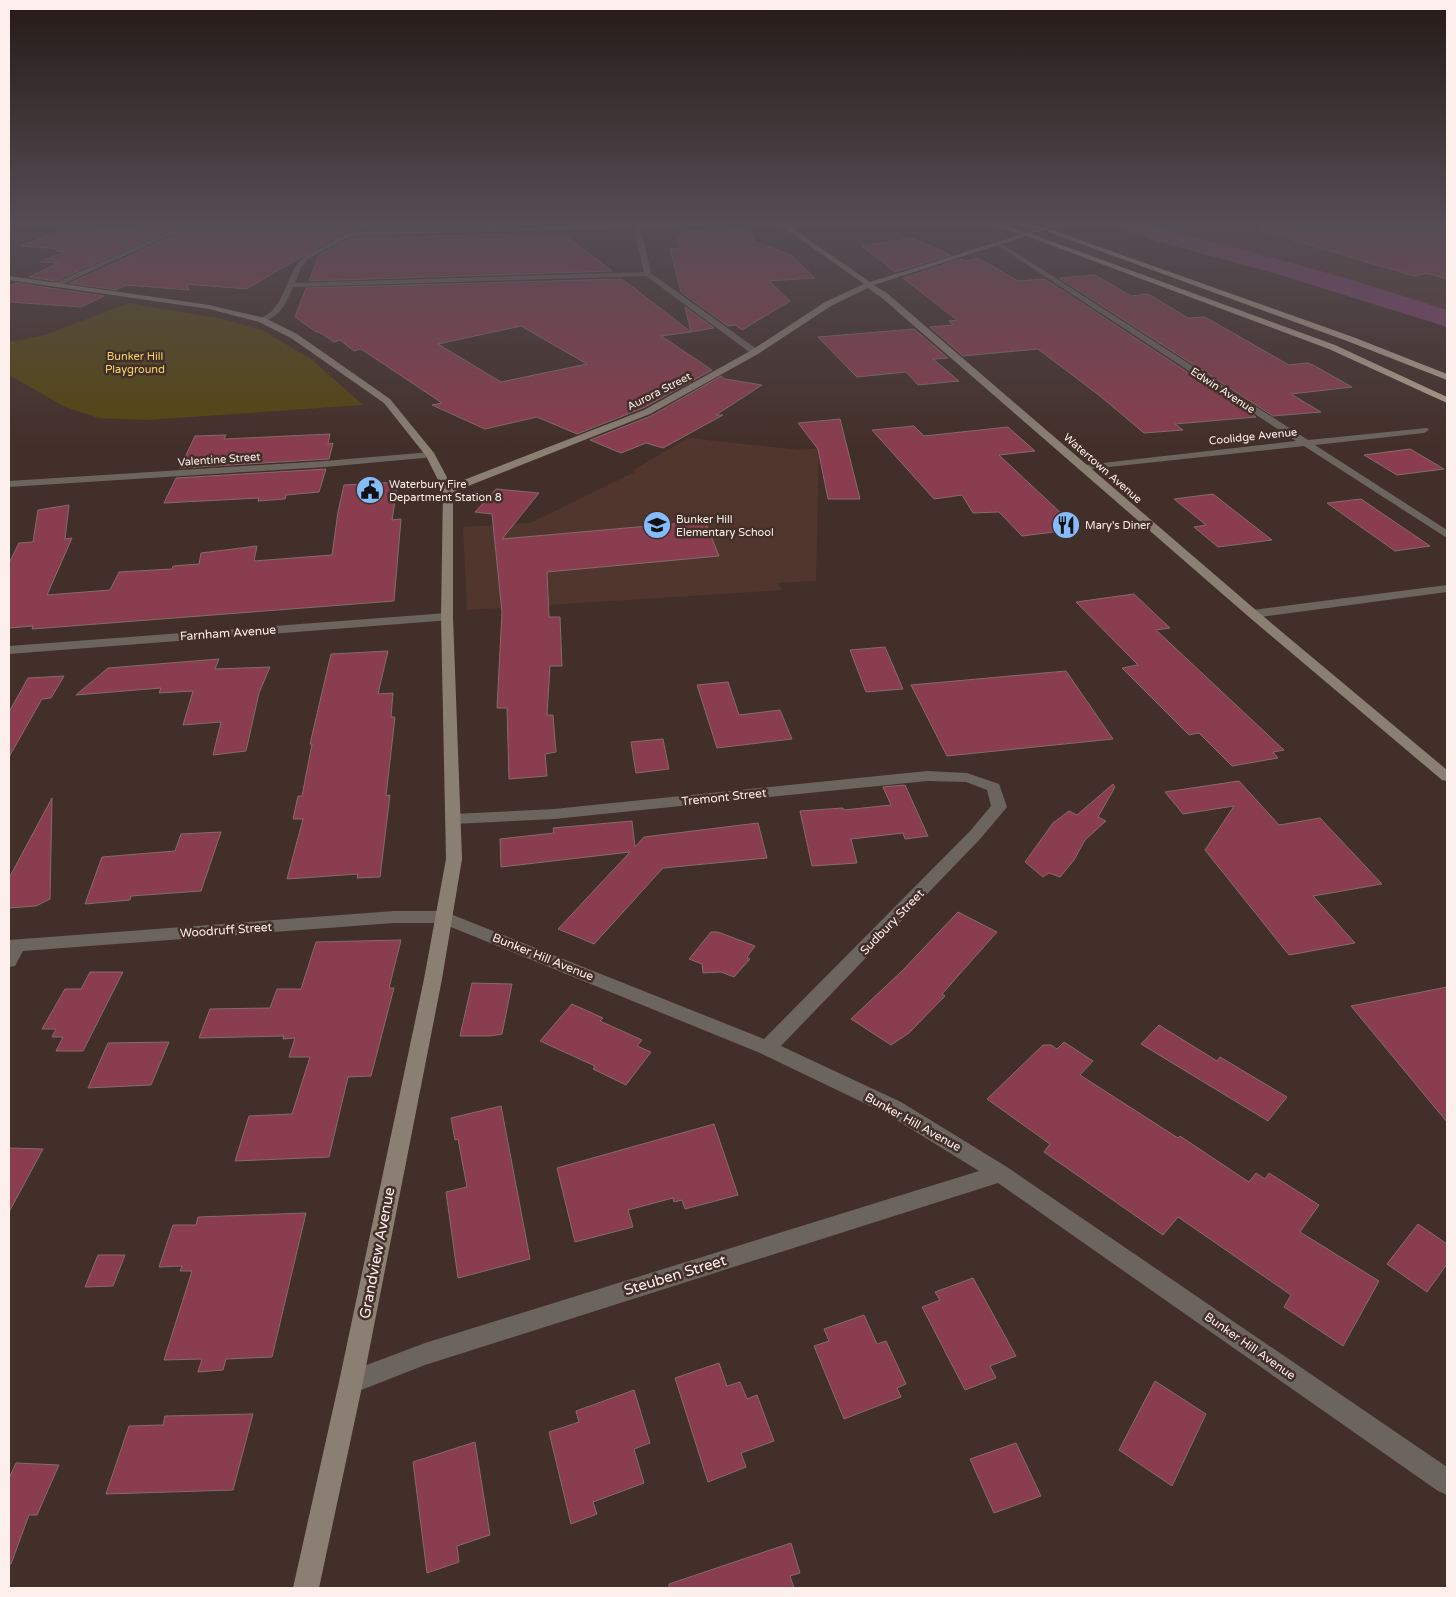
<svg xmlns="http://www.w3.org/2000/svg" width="1456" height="1597" font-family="'Varela Round',sans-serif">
  <rect width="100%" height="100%" fill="#432f29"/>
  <g fill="#51362e">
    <polygon points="1134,224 1447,224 1447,319 1416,308 1230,252 1147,231"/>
    <polygon points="688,438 799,450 819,448 816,581 777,583 783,590 467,610 463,527 530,523 635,472 632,471"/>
  </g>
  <polygon fill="#54460f" points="129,303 223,319 262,330 311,359 363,405 146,420 99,418 65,407 9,375 9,342 45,335"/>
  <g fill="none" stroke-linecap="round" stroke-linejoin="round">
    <polygon fill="#834371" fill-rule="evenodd" points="1123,224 1150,224 1177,233 1228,245 1349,279 1447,310 1447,327 1277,274 1149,239 1126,229"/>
  </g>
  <g fill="#8a3d4e" stroke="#846b6f" fill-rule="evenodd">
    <polygon points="147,224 179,226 55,281 29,277 58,263 40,262 64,252 56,251 61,249 21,246 72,226 126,230"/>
    <polygon points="211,224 255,226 260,224 367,224 360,227 354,227 246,289 187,284 189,290 126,285 116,290 70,283 193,227 203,227"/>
    <polygon points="403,224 505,224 504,226 401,229"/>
    <polygon points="1261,224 1447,224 1447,279 1427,273 1414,276 1260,230"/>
    <polygon points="750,229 755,242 791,255 815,278 769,281 790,301 742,330 735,325 728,326 681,292 670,249 680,249 676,235 684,235 683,231"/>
    <polygon points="503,234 503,235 566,236 612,271 309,281 319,255 352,238 391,237 398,239 399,237"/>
    <polygon points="912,238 951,255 895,272 862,246"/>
    <polygon points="978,258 1018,281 1045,279 1256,417 1175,424 1183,430 1144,433 1100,396 1038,349 963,356 930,327 953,325 949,321 957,320 903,278 961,259 967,261"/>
    <polygon points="1095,275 1131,296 1148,294 1188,318 1205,317 1289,365 1307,363 1313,365 1352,387 1291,394 1321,412 1273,416 1059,278"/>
    <path d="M 622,279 L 691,332 L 661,336 L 712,370 L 643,408 L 577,434 L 537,417 L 485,429 L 432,405 L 442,403 L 361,349 L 354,351 L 340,340 L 334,342 L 319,332 L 316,332 L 295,317 L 306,288 ZM 521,326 L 587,364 L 501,382 L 438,344 Z"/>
    <polygon points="16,283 104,296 81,307 9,302 9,286"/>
    <polygon points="685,307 714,328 691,332"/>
    <polygon points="914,329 948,358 933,359 959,381 918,385 906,372 857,377 818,337"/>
    <polygon points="721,376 725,379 762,385 716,415 723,415 663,448 646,443 621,453 590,440 651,416"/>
    <polygon points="840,419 860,499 828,499 818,449 798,423"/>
    <polygon points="914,426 924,436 1008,427 1035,451 999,455 1078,529 1022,536 999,512 973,513 962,495 934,499 872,430"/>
    <polygon points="330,434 328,444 333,443 329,459 180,468 195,436 226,435 224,439"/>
    <polygon points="1410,449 1444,469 1397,475 1364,455"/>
    <polygon points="326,469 319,492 286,495 285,499 258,501 259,498 164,503 176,478"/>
    <polygon points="398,482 392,520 401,519 394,601 32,629 33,626 9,628 9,563 19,543 33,542 38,510 69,505 65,539 72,538 47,595 110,590 119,572 172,569 173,566 199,564 201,553 257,546 254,561 332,555 338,512 344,485"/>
    <polygon points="496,489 539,493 502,539 705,521 719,556 547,572 549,617 560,617 562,666 550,666 547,715 553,715 556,752 545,754 547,776 509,779 507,708 497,708 502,612 492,514 475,512"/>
    <polygon points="1213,494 1272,540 1218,547 1194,527 1206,525 1174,499"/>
    <polygon points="1361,499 1430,546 1395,551 1327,503"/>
    <polygon points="1134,594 1170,628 1156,630 1284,750 1273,752 1278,758 1232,766 1199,733 1189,735 1122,668 1138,665 1076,602"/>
    <polygon points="885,647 903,689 866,692 850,650"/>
    <polygon points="388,651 378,694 393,693 391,717 395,717 386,796 390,795 380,877 357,878 358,874 287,879 303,819 293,819 298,796 302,796 312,744 310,744 331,654"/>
    <polygon points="219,659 215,669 270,667 259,693 246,751 213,755 221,722 183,725 193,691 159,693 161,688 76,695 108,668"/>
    <polygon points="1066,671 1113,739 947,756 911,685"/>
    <polygon points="64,676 51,698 42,699 9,757 9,712 28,678"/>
    <polygon points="728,682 739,715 780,710 792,739 717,748 697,685"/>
    <polygon points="663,739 669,769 636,773 631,742"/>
    <polygon points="1239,781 1279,825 1320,818 1382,884 1313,896 1355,943 1289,955 1205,850 1234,806 1183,814 1165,792"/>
    <polygon points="1113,784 1115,787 1098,817 1106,821 1085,840 1074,860 1060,877 1049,873 1043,877 1025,862 1053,823 1069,811 1077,815"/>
    <polygon points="905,785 928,836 905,839 903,833 851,839 857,863 812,866 800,811 843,808 844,810 891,805 883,787"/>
    <polygon points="52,798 50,899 36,906 9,908 9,878"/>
    <polygon points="632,821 635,847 644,837 758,823 767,858 663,868 594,944 558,929 630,852 501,867 500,839 554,833 553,828"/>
    <polygon points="221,832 201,891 131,896 130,900 85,904 102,857 175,851 181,834"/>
    <polygon points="958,912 997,932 942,994 945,996 909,1033 891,1045 851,1019 902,971"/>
    <polygon points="711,932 718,932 755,946 747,957 750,959 734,977 721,972 703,973 702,964 689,959"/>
    <polygon points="401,940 389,988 394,988 371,1076 348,1077 329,1157 235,1161 249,1116 292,1114 310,1057 289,1057 295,1038 283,1039 284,1036 199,1038 210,1009 270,1008 277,989 301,989 316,942"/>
    <polygon points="90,972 123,972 83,1051 56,1051 63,1037 52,1037 56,1029 42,1029 65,989 81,989"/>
    <polygon points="472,983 512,984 502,1034 490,1036 460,1036"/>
    <polygon points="1447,987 1447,1122 1351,1006"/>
    <polygon points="572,1004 603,1018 600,1021 642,1040 637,1046 651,1052 626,1085 593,1069 595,1066 540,1041"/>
    <polygon points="1159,1025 1217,1061 1220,1057 1287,1097 1268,1121 1141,1044"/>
    <polygon points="169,1042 151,1085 88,1088 108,1043"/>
    <polygon points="1064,1042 1093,1061 1080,1075 1178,1138 1180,1136 1249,1182 1256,1173 1265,1179 1269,1173 1319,1205 1300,1232 1379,1281 1343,1346 1284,1307 1291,1295 1178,1217 1163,1235 1044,1152 1050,1144 987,1099 1043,1045 1051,1045 1057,1049"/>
    <polygon points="501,1106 530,1259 458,1278 446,1192 467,1187 458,1139 455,1140 451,1118"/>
    <polygon points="714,1124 738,1195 685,1209 682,1200 674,1202 673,1198 628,1210 633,1227 575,1242 557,1168"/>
    <polygon points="9,1148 43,1149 9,1212"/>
    <polygon points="306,1213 272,1357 226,1359 223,1370 198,1372 202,1359 164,1360 192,1271 180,1271 182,1266 159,1267 173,1225 196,1225 198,1217"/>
    <polygon points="1418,1224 1447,1244 1447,1264 1427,1292 1387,1264"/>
    <polygon points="98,1255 125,1255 113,1286 85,1287"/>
    <polygon points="973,1278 1016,1356 990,1366 996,1378 965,1390 922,1307 940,1300 935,1292"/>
    <polygon points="864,1315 877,1344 886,1341 906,1384 897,1388 901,1397 844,1419 814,1346 829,1341 824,1329"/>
    <polygon points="719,1363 727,1386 740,1382 747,1399 757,1395 774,1441 741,1453 746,1467 708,1482 675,1378"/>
    <polygon points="1155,1381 1206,1414 1172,1486 1119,1450"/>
    <polygon points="634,1390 650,1443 634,1449 644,1483 593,1502 597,1514 571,1524 549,1432 579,1422 576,1411"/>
    <polygon points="253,1414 233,1490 106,1494 129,1426 163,1425 165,1416"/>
    <polygon points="475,1442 490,1535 457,1546 459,1562 427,1573 413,1462"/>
    <polygon points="1016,1443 1041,1496 994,1513 970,1459"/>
    <polygon points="16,1463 59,1465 37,1515 29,1515 11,1564 9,1564 9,1478"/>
    <polygon points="791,1543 800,1573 790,1576 794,1588 669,1588 669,1584"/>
  </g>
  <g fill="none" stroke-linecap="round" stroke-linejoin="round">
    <g fill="#6c655e" fill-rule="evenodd">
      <polygon points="187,224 194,224 59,286 52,284"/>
      <path d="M 637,224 L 727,224 L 724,226 L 641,228 L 651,273 L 758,350 L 758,354 L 752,354 L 646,276 L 293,287 C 286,304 280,317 262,322 L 258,320 L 271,312 L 279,302 L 295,267 L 304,257 L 355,229 L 359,229 L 358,232 ZM 634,228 L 644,272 L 295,283 L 301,268 L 308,259 L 351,236 Z"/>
      <polygon points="997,243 1001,243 1308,440 1427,428 1429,430 1424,433 1315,445 1447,530 1447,538 1304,446 1081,470 1081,466 1085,465 1296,441 997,245"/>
      <polygon points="431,452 434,453 434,457 325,467 9,487 9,481 325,461"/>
      <polygon points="1447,585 1447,592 1253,618 1247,614 1253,610"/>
      <polygon points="447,613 451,614 453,617 451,620 9,654 9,646"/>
      <polygon points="927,771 967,773 999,784 1007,807 981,838 781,1046 901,1102 1007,1167 1447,1467 1447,1495 1438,1491 998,1183 425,1365 351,1394 343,1390 339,1382 343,1374 425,1343 979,1171 887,1114 760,1053 441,923 394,923 23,951 15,966 9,967 9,940 394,911 443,911 764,1039 971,830 991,806 987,790 966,782 927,781 554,819 453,824 448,822 445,819 448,816 453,814 554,809"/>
    </g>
    <polygon fill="#8b7f74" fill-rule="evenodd" points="779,224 786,224 870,282 1055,224 1063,224 874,285 888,294 1257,611 1447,770 1447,781 1442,780 1249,617 882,298 868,288 831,306 758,354 650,414 453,492 453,617 462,859 442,979 363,1382 319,1588 293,1588 339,1382 424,979 446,859 441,617 443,490 426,456 384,403 291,338 259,322 209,309 9,280 9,276 209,305 265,318 297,334 390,399 434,453 451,485 644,410 752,350 825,302 864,284"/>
    <g fill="#a29385" fill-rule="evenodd">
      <polygon points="990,224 998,224 1029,234 1024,235"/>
      <polygon points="1022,224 1031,224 1046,229 1043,231"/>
    </g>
    <g fill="#b7a594" fill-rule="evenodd">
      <polygon points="1048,230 1052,230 1353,337 1447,374 1447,380 1347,341 1048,232"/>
      <polygon points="1026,232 1335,345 1447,397 1447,403 1329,349 1024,235 1023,234"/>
    </g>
  </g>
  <linearGradient id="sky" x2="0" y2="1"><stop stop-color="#251a17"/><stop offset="0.5" stop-color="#554d54"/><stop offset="1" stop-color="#554d54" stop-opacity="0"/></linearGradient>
  <rect width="1456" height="447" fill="url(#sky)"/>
  <defs>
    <symbol id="civic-disc" viewBox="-11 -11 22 22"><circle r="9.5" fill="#85bbfb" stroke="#432f29"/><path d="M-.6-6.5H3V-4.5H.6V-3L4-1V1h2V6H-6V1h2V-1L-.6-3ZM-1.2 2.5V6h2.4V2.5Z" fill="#111"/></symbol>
    <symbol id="school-disc" viewBox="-11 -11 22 22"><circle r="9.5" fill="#85bbfb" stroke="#432f29"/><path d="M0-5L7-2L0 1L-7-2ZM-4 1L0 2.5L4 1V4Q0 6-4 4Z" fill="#111"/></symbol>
    <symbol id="restaurant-disc" viewBox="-11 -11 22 22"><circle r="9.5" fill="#85bbfb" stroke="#432f29"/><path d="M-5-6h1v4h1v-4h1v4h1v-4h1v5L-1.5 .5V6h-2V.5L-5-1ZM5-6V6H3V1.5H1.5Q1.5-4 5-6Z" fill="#111"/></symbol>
  </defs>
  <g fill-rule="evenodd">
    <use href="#civic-disc" x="354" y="474" width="32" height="32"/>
    <use href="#school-disc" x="641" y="509" width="32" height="32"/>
    <use href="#restaurant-disc" x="1050" y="509" width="32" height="32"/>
  </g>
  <g text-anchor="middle" stroke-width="5" stroke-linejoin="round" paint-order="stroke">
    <g font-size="11" fill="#f5d664" stroke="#432f29">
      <text x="135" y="360">Bunker Hill<tspan x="135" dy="13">Playground</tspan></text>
    </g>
    <g font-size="11" fill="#fdefeb" stroke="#432f29">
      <text transform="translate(1223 390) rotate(33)" y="4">Edwin Avenue</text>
      <text transform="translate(659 391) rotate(-27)" y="4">Aurora Street</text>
      <text transform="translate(1253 436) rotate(-6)" y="4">Coolidge Avenue</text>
      <text transform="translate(219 459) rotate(-4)" y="4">Valentine Street</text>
      <text transform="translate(1103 468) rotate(41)" y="4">Watertown Avenue</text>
    </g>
    <g font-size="11" fill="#fdefeb" stroke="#432f29" text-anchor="start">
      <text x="389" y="488">Waterbury Fire<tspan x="389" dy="13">Department Station 8</tspan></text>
      <text x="676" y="523">Bunker Hill<tspan x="676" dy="13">Elementary School</tspan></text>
      <text x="1085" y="529">Mary's Diner</text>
    </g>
    <g font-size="12" fill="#fdefeb" stroke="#432f29">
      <text transform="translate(228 633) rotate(-4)" y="4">Farnham Avenue</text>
      <text transform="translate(724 797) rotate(-6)" y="4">Tremont Street</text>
      <text transform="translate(892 922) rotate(-46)" y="4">Sudbury Street</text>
      <text transform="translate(226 930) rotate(-4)" y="4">Woodruff Street</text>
      <text transform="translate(543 957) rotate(22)" y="4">Bunker Hill Avenue</text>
      <text transform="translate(913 1122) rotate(29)" y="4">Bunker Hill Avenue</text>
      <text transform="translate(1250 1346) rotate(35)" y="4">Bunker Hill Avenue</text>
    </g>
    <g font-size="15" fill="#fdefeb" stroke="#432f29">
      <text transform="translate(377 1253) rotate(-79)" y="5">Grandview Avenue</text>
      <text transform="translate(675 1275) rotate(-17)" y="5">Steuben Street</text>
    </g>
  </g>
  <rect width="1456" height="1597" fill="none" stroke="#fdefeb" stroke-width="20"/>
</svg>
